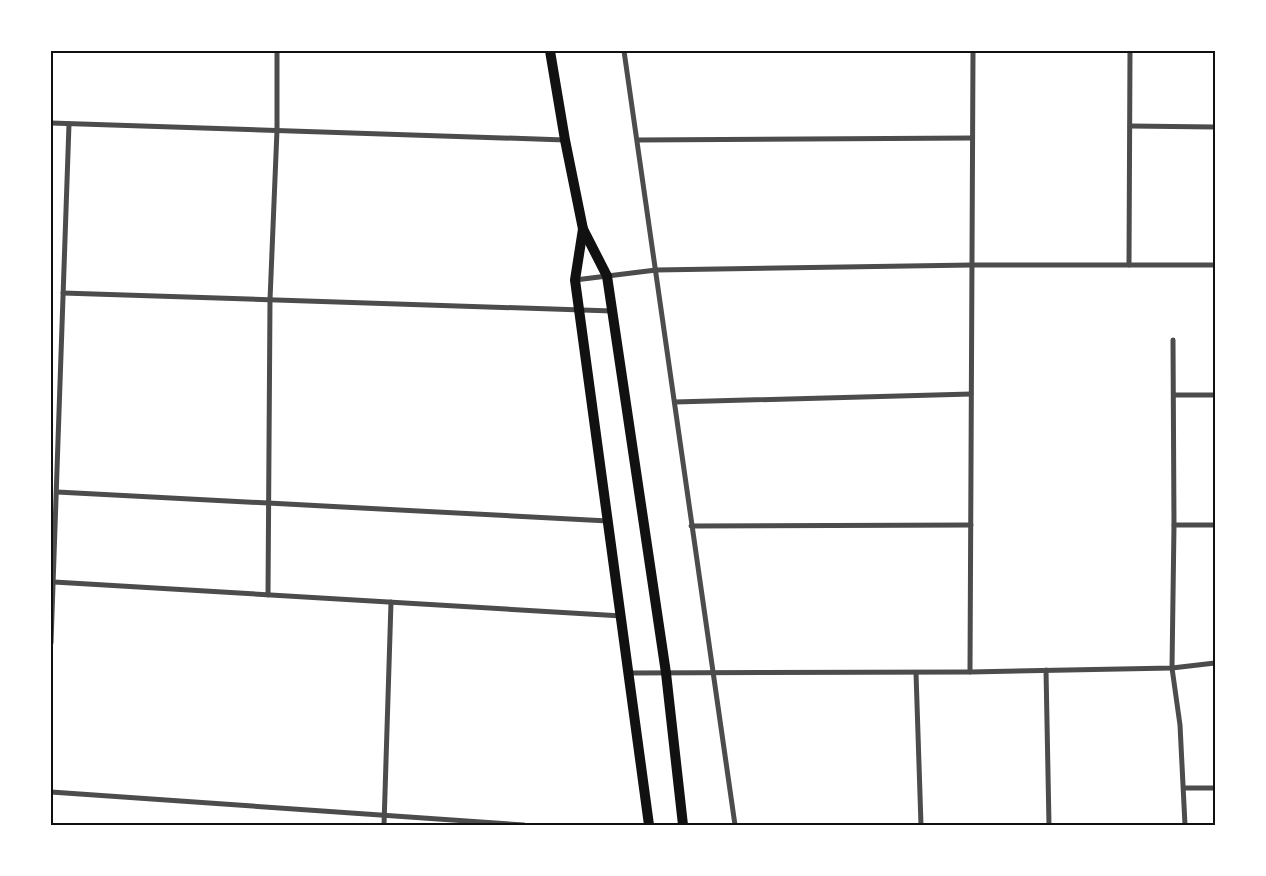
<svg xmlns="http://www.w3.org/2000/svg" width="1266" height="876" font-family="'Nunito Sans',sans-serif">
  <rect width="100%" height="100%" fill="#fff"/>
  <g fill="none" stroke-linecap="round" stroke-linejoin="round">
    <g stroke="#4c4c4c" stroke-width="5">
      <polyline points="624,51 735,825"/>
      <polyline points="51,123 565,140"/>
      <polyline points="1130,126 1215,127"/>
      <polyline points="638,140 972,138"/>
      <polyline points="1129,265 1130,51"/>
      <polyline points="575,280 656,270 972,265 1215,265"/>
      <polyline points="63,293 612,311"/>
      <polyline points="1173,340 1174,525 1172,668 1180,725 1185,825"/>
      <polyline points="1174,395 1215,395"/>
      <polyline points="675,402 971,394"/>
      <polyline points="57,492 608,521"/>
      <polyline points="1174,525 1215,525"/>
      <polyline points="691,526 971,525"/>
      <polyline points="54,582 622,616"/>
      <polyline points="268,595 270,300 277,130 277,51"/>
      <polyline points="51,643 69,124"/>
      <polyline points="1046,670 1049,825"/>
      <polyline points="970,672 973,51"/>
      <polyline points="629,673 970,672 1172,668 1215,663"/>
      <polyline points="916,673 921,825"/>
      <polyline points="1184,788 1215,788"/>
      <polyline points="51,792 524,825"/>
      <polyline points="384,825 391,602"/>
    </g>
    <g stroke="#111" stroke-width="10">
      <polyline points="550,51 565,140 583,229 607,276 666,673 683,825"/>
      <polyline points="583,229 575,280 649,825"/>
    </g>
  </g>
  <rect width="1266" height="876" fill="none" stroke="#ffffff" stroke-width="105"/>
  <rect x="52" y="52" width="1162" height="772" fill="none" stroke="#111" stroke-width="2"/>
</svg>
